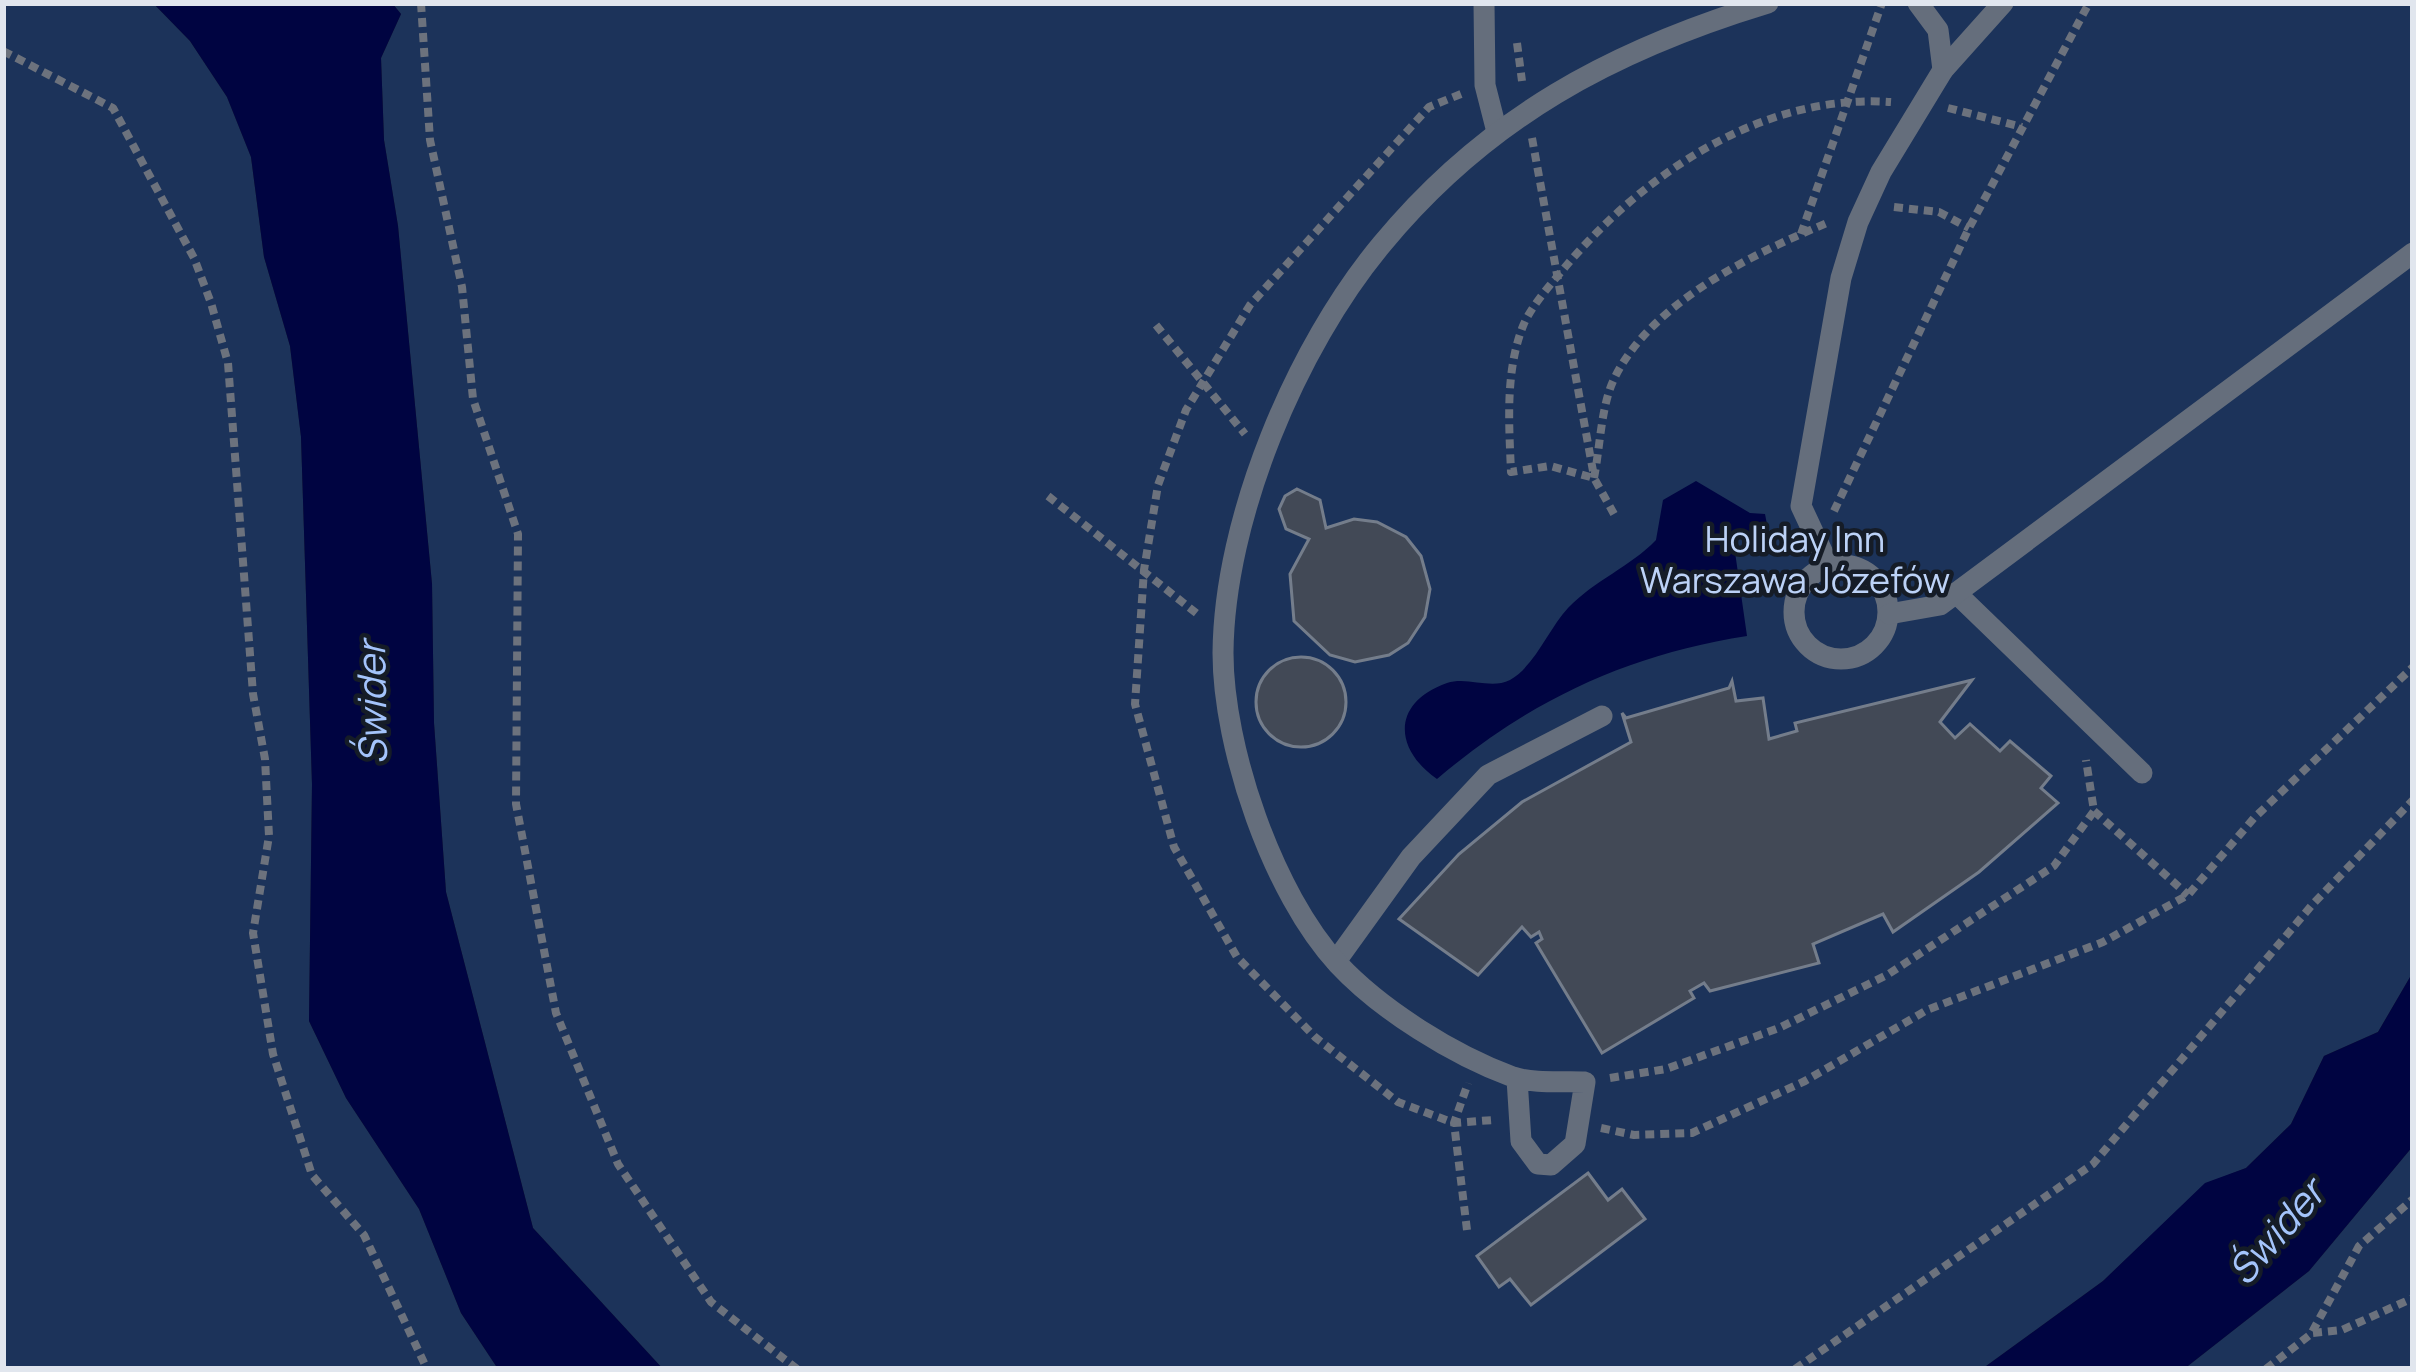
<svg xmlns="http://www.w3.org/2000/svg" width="2416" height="1372" font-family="Manrope,sans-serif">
  <rect width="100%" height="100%" fill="#1e2531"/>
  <g fill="#1c335a">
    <polygon points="3,3 153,3 190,41 227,97 251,157 264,257 290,346 301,436 312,784 309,1021 346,1098 419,1209 461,1313 498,1369 3,1369"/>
    <polygon points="392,3 2413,3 2413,972 2378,1032 2324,1056 2291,1124 2246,1168 2205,1184 2103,1281 1982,1369 663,1369 533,1228 446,892 434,723 432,584 398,226 384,140 381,58 401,14"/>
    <polygon points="2413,1146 2413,1369 2184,1369 2309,1271"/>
  </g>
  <g fill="#000441">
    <polygon points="153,3 392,3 401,14 381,58 384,140 398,226 432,584 434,723 446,892 533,1228 663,1369 498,1369 461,1313 419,1209 346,1098 309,1021 312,784 301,437 290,346 264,257 251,157 227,97 190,41"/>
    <path d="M 1696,481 L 1750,513 L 1765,514 L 1768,530 L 1733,538 L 1747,636 C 1627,655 1530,700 1437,779 C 1394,749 1391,703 1447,683 C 1468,676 1490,690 1510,680 C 1535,666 1549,628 1568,608 C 1595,580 1630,567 1656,540 L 1663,500 Z"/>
    <polygon points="2413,972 2413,1146 2309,1271 2184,1369 1982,1369 2103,1281 2205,1183 2246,1168 2291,1124 2324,1056 2378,1032"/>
  </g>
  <g fill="#424956" stroke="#747d8b" stroke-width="3">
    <polygon points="1297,489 1320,500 1326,528 1354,519 1377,522 1406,537 1421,556 1430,589 1425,617 1408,643 1389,655 1355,662 1330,655 1294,621 1290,574 1309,539 1286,529 1279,509 1285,496"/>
    <circle cx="1301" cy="702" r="45"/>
    <polygon points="1972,680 1940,722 1955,738 1970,724 2000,751 2010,741 2051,776 2041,788 2058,803 1979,872 1893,932 1883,914 1813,944 1819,963 1710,991 1704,983 1690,991 1694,998 1602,1053 1536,943 1542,939 1539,932 1531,937 1522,927 1478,975 1399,919 1459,854 1522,802 1631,742 1622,713 1626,718 1729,688 1732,681 1736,701 1763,698 1769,739 1797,731 1795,723"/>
    <polygon points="1588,1173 1608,1200 1622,1189 1645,1219 1531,1305 1510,1279 1499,1287 1477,1256"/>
  </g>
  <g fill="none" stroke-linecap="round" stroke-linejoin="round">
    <g stroke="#6c727d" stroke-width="8" stroke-dasharray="9 6" stroke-linecap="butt">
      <polyline points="421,3 430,140 462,287 473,399 518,534 516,804 556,1013 618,1164 711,1302 797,1369"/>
      <polyline points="1517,43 1522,81"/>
      <polyline points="3,51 113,108 194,258 211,303 228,363 253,694 265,759 269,836 253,933 273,1054 312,1175 364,1235 427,1369"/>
      <polyline points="1461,94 1429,107 1250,305 1186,410 1158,485 1144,570 1135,704 1174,847 1237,957 1315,1037 1398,1102 1454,1123 1493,1120"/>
      <polyline points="1948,108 2022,127"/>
      <polyline points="1532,138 1593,471"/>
      <polyline points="1894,207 1939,212 1969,228"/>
      <polyline points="1801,234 1882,3"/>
      <polyline points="1156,325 1245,434"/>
      <path d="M 1594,478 C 1600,448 1601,406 1614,379 C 1651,302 1753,254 1827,223"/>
      <polyline points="1048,496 1200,616"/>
      <polyline points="1834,511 1969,228 2089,3"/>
      <path d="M 1614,514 L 1594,478 L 1550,466 L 1511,472 C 1509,423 1505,372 1523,326 C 1531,306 1552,283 1566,266 C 1645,173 1763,93 1891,102"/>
      <polyline points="2094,811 2188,895"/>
      <polyline points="1610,1078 1666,1069 1779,1028 1887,975 2054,866 2094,811 2086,760"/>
      <polyline points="1601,1128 1634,1135 1692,1133 1805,1081 1927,1010 2103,942 2188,895 2254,818 2413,667"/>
      <polyline points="1467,1230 1454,1123 1468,1083"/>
      <polyline points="2313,1333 2342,1330 2413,1298"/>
      <polyline points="1795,1369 2093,1164 2312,905 2413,800"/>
      <polyline points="2266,1369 2311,1334 2359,1246 2413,1199"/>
    </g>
    <g stroke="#656e7c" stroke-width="21">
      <polyline points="1484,3 1485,85 1497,132"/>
      <polyline points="1918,3 1938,30 1943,70"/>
      <circle cx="1841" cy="612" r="47"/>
      <polyline points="1829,566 1801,506 1841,278 1858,222 1881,172 1943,70 2003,3"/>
      <polyline points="1956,593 2142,773"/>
      <polyline points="1889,614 1940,605 2413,253"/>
      <polyline points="1336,961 1411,857 1488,775 1602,716"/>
      <path d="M 1517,1079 L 1521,1141 L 1538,1164 L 1551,1165 L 1575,1144 L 1585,1082 C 1563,1081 1534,1084 1513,1077 C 1453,1055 1381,1010 1338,964 C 1273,894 1223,748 1223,653 C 1224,519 1296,347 1382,244 C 1487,117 1613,50 1768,3"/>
    </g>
  </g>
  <g text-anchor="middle" stroke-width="9" stroke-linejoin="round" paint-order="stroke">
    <g font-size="36" fill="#bcd2f7" stroke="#151c27">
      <text x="1795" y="552">Holiday Inn<tspan x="1795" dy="41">Warszawa Józefów</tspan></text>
    </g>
    <g font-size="39" font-style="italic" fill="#a4c4fb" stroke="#151c27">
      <text transform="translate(372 703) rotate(-91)" y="14">Świder</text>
      <text transform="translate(2276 1232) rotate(-49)" y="14">Świder</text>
    </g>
  </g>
  <rect width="2416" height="1372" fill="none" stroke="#e1e6ee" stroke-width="12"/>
</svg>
